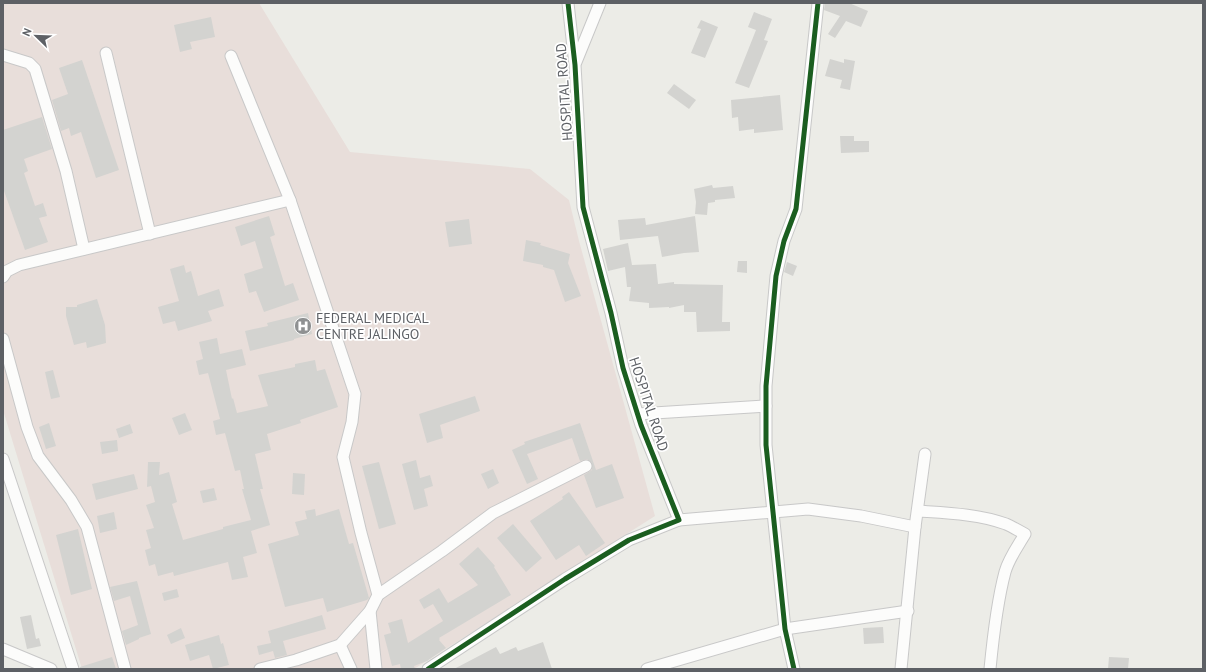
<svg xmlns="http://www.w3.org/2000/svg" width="1206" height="672" font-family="'PT Sans',sans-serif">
  <rect width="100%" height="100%" fill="#ecece7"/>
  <polygon fill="#e8deda" points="3,3 259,3 350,152 530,169 569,200 579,241 655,516 414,669 82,669 3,410"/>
  <g fill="#d3d3d0">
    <polygon points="825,3 849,3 868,11 861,27 846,21 835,38 828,34 840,16 824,10"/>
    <polygon points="754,12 772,19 764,40 768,41 749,88 735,83 756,30 748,27"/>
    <polygon points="211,17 215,37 190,42 192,49 180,52 174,25"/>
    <polygon points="701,20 718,27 705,58 691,53 701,29 697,28"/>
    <polygon points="830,59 844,63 844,59 855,61 850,90 840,88 842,80 825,76"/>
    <polygon points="82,60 119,170 96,178 81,132 71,136 69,128 61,131 52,100 68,94 59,68"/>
    <polygon points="674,84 696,100 689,109 667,93"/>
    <polygon points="780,95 783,130 754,133 754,129 739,131 738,117 732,118 731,100"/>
    <polygon points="42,117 52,149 24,159 28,171 24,173 35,206 43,203 47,216 39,218 48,242 25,250 3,188 3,130"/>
    <polygon points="840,136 854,136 854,141 869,141 869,152 841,153"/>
    <polygon points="712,185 713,188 733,186 735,198 715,200 715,202 708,203 707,215 695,214 696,202 694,189"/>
    <polygon points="269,216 275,235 270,237 285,286 293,283 299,300 264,312 256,291 249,293 244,274 263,268 255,241 241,246 235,227"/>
    <polygon points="695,216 699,252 684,253 662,257 658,236 620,240 618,220 645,218 646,225"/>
    <polygon points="469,219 472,244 449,247 445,222"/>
    <polygon points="526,240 541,243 540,245 570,254 568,263 581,296 565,302 554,270 543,267 543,265 523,261"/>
    <polygon points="628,243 632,265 656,264 658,284 674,282 674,284 723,285 722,322 730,322 730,331 697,332 696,312 684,312 684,305 669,308 669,307 649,308 649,303 629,301 631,287 627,287 625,267 608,271 603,249"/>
    <polygon points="738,261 747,261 747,273 737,272"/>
    <polygon points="787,262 797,266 793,276 784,272"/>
    <polygon points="184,265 186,273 191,271 198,296 219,289 224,306 208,311 212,321 178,331 175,321 163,324 158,307 179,301 170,269"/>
    <polygon points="97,299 105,325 106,343 87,348 86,342 74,345 66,316 66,307 77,307 77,305"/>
    <polygon points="308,313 312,334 294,339 294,340 250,351 245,331 268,326 267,323"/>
    <polygon points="217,338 220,354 242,349 246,365 226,370 232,399 233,398 237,413 268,406 258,375 295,367 295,364 315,360 317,371 325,369 338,407 300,420 301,423 267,434 271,450 255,454 263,489 260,489 270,525 251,531 257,553 243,557 248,577 232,580 228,562 174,576 173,572 158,576 155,564 149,566 145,550 151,548 146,530 154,528 146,505 155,502 151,486 147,487 148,462 160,462 159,475 169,472 177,502 172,504 183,540 223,529 223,527 251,520 242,489 244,489 240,470 235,471 225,433 216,435 213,421 220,419 208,373 199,375 196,361 203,359 199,342"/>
    <polygon points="53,370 60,397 51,399 45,372"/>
    <polygon points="475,396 480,411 440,425 443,438 427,443 419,414"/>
    <polygon points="185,413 192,430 179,435 172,418"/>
    <polygon points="49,423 56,446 46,449 39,427"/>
    <polygon points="580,423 596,470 612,464 624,498 596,508 584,475 592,470 592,463 587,459 580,461 572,438 527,454 538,479 527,484 512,450 525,444 524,442"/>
    <polygon points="130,424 133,433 119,438 116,429"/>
    <polygon points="117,440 118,451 102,454 100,442"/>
    <polygon points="416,460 420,478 430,475 433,486 424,489 428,506 414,510 402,464"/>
    <polygon points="379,462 396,524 379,529 362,466"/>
    <polygon points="493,469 499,483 488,489 481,474"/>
    <polygon points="293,473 305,474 304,495 292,494"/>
    <polygon points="134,474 138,489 96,500 92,484"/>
    <polygon points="214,488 217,500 203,503 200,491"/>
    <polygon points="569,492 605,543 586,556 579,545 556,560 530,521 563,499 562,497"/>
    <polygon points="315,509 316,516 339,509 349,544 353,543 369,598 367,600 327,612 323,598 285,607 268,544 299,535 295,522 307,519 305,511"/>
    <polygon points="114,512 117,529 100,533 97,516"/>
    <polygon points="513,524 542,558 526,572 497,538"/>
    <polygon points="78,529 92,589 71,595 56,535"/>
    <polygon points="478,547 495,566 494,567 511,595 439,638 440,639 439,640 446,648 427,661 414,666 415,669 401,669 400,664 392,666 384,635 391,633 388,623 402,619 408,643 443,621 433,604 424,609 419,600 439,588 448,603 478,585 459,564"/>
    <polygon points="137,581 151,634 139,638 139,639 126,645 122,631 138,625 130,596 114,601 110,587"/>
    <polygon points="177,589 179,597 164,601 162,593"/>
    <polygon points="31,615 36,639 39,638 41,646 27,649 20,617"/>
    <polygon points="322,615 326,629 283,641 287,655 275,658 273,651 259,655 257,646 271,643 268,631"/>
    <polygon points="883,627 884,643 864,644 863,628"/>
    <polygon points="181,628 185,638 171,644 167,635"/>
    <polygon points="219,635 221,644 223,643 229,665 213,669 209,655 190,661 185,645"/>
    <polygon points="543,642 552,669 454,669 496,647 500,654 516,647 518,651"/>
    <polygon points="112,657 116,669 80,669 80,667"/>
    <polygon points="1109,657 1129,658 1128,669 1108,669"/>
  </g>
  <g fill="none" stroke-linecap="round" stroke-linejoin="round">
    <defs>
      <g id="minor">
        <polyline points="106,53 150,234"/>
        <polyline points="3,55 29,63 35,69 66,171 84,249"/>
        <polyline points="231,56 290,200 355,394 352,422 343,457 361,533 378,595"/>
        <polyline points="576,62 600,3"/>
        <polyline points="3,277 7,271 19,265 290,200"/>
        <polyline points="3,339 27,427 38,456 71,500 87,527 125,669"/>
        <polyline points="638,414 766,406"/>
        <polyline points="3,459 73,669"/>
        <path d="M 918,511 C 947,513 978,514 1006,524 C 1013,527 1019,531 1025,534 C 1018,546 1009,558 1005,572 C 997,602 993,638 990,669"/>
        <polyline points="679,520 808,509 861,516 915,527"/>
        <polyline points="370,611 376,669"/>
        <polyline points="340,645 351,669"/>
        <polyline points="3,649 51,669"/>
        <polyline points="260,669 296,660 340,645 370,611 378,595 442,551 493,513 586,466"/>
        <polyline points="428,669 565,579 629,540 679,520 641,425 623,368 611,313 583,207 575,65 568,3"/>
        <polyline points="647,669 785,629 908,611"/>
        <polyline points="794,669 785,629 773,512 766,445 766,386 776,276 784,241 796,209 818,3"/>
        <polyline points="901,669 915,527 925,454"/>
      </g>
    </defs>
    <use href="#minor" stroke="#c8c8c8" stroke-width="13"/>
    <use href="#minor" stroke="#fcfcfb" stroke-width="11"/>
    <defs>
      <g id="cycleway">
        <polyline points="428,669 565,579 629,540 679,520 641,425 623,368 611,313 583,207 575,65 568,3"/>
        <polyline points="794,669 785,629 773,512 766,445 766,386 776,276 784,241 796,209 818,3"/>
      </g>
    </defs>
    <use href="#cycleway" stroke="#fff" stroke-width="8"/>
    <use href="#cycleway" stroke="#1b5e20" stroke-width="5"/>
  </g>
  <defs>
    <symbol id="hospital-disc" viewBox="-11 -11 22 22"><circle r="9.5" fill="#8f9192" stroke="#fff"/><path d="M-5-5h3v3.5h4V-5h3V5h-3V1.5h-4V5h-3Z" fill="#fff"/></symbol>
  </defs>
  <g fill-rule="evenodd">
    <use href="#hospital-disc" x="293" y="316" width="20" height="20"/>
  </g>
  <g text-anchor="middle" stroke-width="3.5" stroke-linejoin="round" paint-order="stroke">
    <g font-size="14" fill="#5d6065" stroke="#fff">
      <text transform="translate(564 92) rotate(-94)" y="5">HOSPITAL ROAD</text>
      <text transform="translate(649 404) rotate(72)" y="5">HOSPITAL ROAD</text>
    </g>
    <g font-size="14" fill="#5d6065" stroke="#fff" text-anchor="start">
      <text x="316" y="323">FEDERAL MEDICAL<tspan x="316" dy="16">CENTRE JALINGO</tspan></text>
    </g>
  </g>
  <rect width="1206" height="672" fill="none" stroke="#5d6065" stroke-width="8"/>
  <g transform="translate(36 36) rotate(293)" stroke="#ffffff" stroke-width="3" paint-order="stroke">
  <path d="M0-3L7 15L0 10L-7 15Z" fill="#5d6065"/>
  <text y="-6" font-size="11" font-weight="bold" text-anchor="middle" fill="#5d6065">N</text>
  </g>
</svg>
